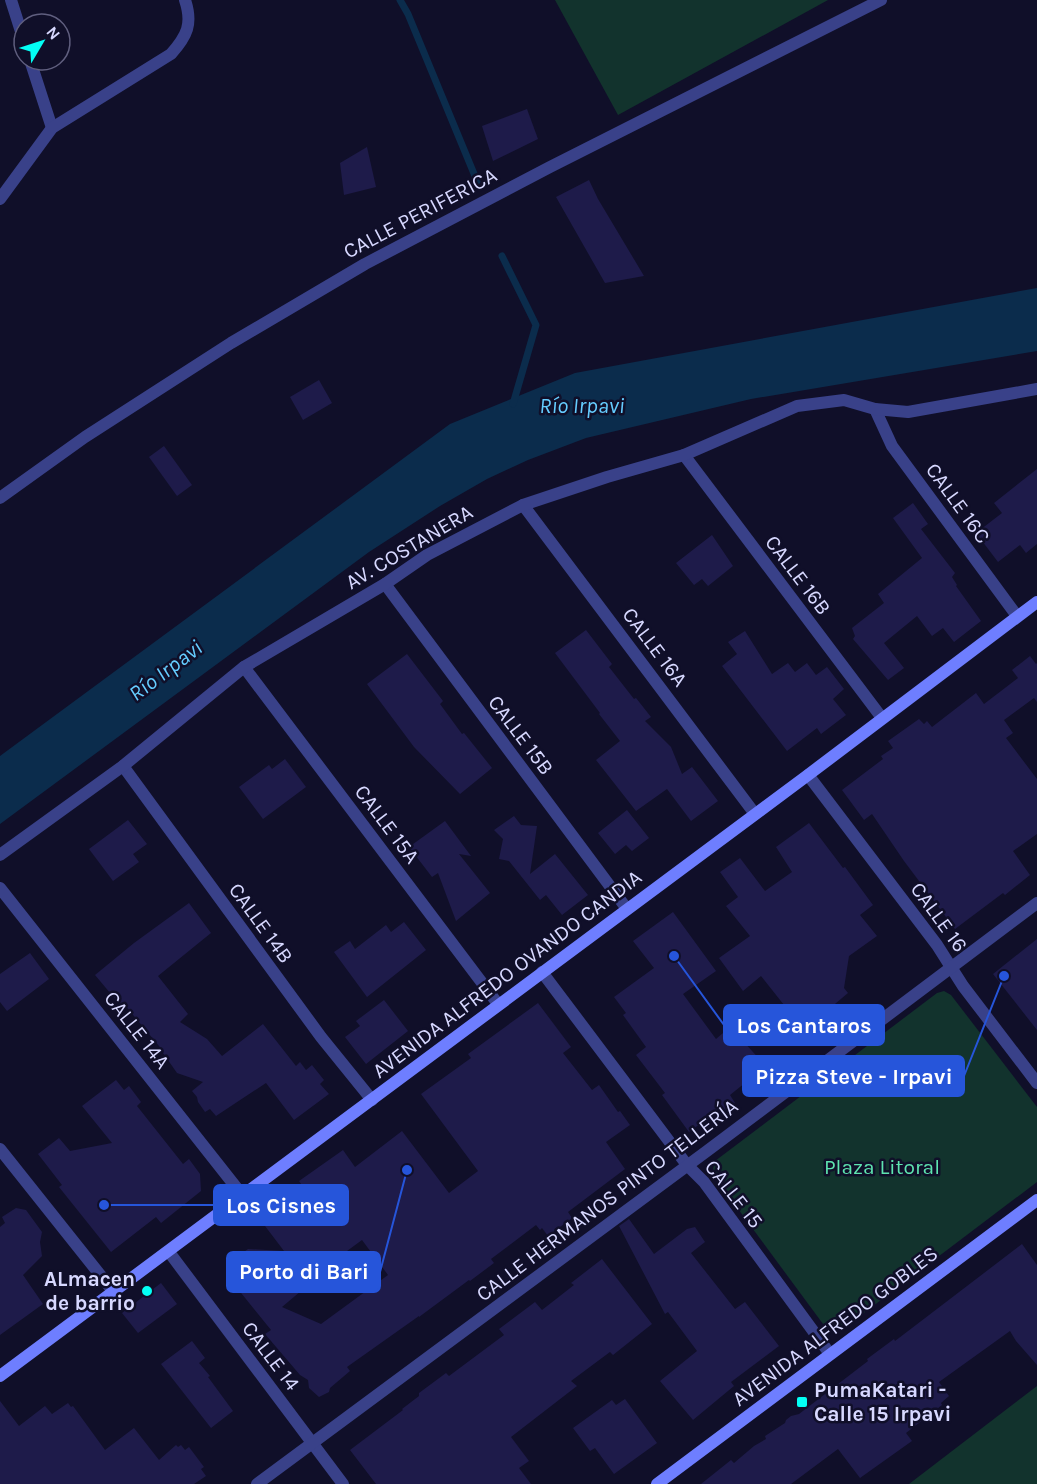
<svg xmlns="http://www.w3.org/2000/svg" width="1037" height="1484" font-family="Karla,sans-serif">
  <rect width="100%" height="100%" fill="#100f29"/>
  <g fill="#12332d">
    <polygon points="555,0 828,0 618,115"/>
    <polygon points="944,991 951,995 1037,1107 1037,1182 844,1328 832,1332 826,1328 713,1175 713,1169 715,1161 937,993"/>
    <polygon points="1037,1386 1037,1484 909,1484"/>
  </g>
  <polygon fill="#0b2c4c" points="1037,288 1037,351 751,399 586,438 528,460 487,479 440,506 369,552 0,824 0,756 450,424 575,373"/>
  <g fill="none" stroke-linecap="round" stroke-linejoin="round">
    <g stroke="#0b2c4c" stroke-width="7">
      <polyline points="400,0 408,14 477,181"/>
      <polyline points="502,256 536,325 513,404"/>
    </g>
  </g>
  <g fill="#1e1b4a" fill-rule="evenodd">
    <polygon points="527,109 538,139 493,161 482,126"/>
    <polygon points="367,147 376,187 344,195 340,163"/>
    <polygon points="589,180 598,199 644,276 605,283 556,197"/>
    <polygon points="319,380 332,403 303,420 290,397"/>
    <polygon points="164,446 192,485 177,496 149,457"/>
    <polygon points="1037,469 1037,544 1026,553 1020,545 998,562 976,533 1002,513 994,503"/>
    <polygon points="913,503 928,524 921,529 955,573 952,577 957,585 956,586 981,621 954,642 943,628 932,636 917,616 884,643 904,668 888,680 853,639 855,636 852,628 884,603 878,594 922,558 893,518"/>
    <polygon points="712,535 733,566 708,586 702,579 694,585 676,563"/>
    <polygon points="586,630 612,664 609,667 634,699 636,698 651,717 645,721 671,747 682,774 692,767 718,801 691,821 667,789 636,811 596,760 620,741 599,714 600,713 555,653"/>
    <polygon points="745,631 772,674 788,663 795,672 807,663 816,675 827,667 844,689 833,699 846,715 821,734 817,728 787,751 722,666 737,654 728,642"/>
    <polygon points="407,654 443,701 440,704 462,734 464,733 492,768 460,794 414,747 367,684"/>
    <polygon points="1030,656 1036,664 1037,663 1037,702 1034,698 1004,720 1013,733 1006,738 1037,779 1037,834 1013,851 1030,875 1005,895 1003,893 955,929 904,861 872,814 864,820 842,790 883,759 881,756 893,748 888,741 919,719 924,724 927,721 932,727 976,693 984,704 1018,678 1012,670"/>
    <polygon points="285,759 306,787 263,819 239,787 269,765 272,769"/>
    <polygon points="627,810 649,838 632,851 626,845 615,854 598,833"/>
    <polygon points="514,816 521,825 537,826 530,874 555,854 588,895 562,915 546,895 540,900 509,861 499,859 503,839 494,830"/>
    <polygon points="128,820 147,844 133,854 139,862 113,881 89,849"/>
    <polygon points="445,821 471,856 459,854 490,893 456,921 438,873 432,877 409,847"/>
    <polygon points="809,823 843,868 845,867 873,905 860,915 877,936 849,956 844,988 848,993 829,1009 835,1016 807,1037 800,1030 781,1043 763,1019 784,1005 761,976 743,991 719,958 750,936 726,906 738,897 720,872 740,858 765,891 792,872 776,847"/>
    <polygon points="189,903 211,933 158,976 188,1014 180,1022 207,1039 222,1056 263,1024 296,1066 300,1062 306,1070 312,1065 324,1080 320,1084 329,1094 294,1120 266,1083 216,1116 210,1109 205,1112 198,1102 197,1097 192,1091 203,1082 177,1073 163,1053 164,1052 124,1004 121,1006 95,975 134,943"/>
    <polygon points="673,912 716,971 683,994 716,1039 730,1027 764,1064 759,1067 761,1070 730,1095 735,1103 722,1112 720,1109 689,1132 662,1095 665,1093 636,1055 646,1047 623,1015 626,1013 614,997 654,968 633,941"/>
    <polygon points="404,922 426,950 367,997 334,952 350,941 355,949 386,925 391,932"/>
    <polygon points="1037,939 1037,1030 993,974"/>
    <polygon points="30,953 49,979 7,1011 0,1002 0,974"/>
    <polygon points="384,1000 408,1031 366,1064 345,1037 360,1026 356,1021"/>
    <path d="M 538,1003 L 571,1047 L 563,1053 L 592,1090 L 599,1085 L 618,1112 L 620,1111 L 630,1125 L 606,1142 L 625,1169 L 568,1212 L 572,1218 L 548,1236 L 542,1228 L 540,1230 L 536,1225 L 491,1259 L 494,1263 L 470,1281 L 469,1280 L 419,1317 L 419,1316 L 347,1367 L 350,1371 L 330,1388 L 329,1392 L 319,1397 L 309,1388 L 308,1380 L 300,1375 L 265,1334 L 271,1330 L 229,1278 L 235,1266 L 231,1261 L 248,1249 L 284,1251 L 265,1226 L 308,1194 L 299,1181 L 343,1150 L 355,1167 L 402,1131 L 449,1193 L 478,1171 L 421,1094 L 471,1058 L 468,1054 ZM 362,1240 L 388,1275 L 321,1324 L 282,1307 L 301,1291 L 298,1287 Z"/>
    <polygon points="116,1080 124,1090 129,1086 141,1102 137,1106 183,1164 189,1159 200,1174 201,1191 161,1223 156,1217 111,1252 59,1187 62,1185 38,1154 59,1138 70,1151 112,1143 82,1106"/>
    <polygon points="16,1208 26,1210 42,1232 40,1242 42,1256 23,1275 43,1304 0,1335 0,1227 5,1223 2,1217"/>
    <polygon points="629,1219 654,1254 687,1229 695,1227 705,1242 691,1253 735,1309 745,1302 779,1346 731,1382 734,1386 693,1420 660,1381 697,1351 668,1312 665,1314 619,1226"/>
    <polygon points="1022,1244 1037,1265 1037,1365 1016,1341 1010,1331 939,1382 949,1396 941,1403 942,1405 906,1433 912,1441 860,1478 838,1449 791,1484 701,1484 731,1460 734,1463 754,1446 766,1439 765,1436 785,1423 786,1420 791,1416 799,1414 868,1361 867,1359 894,1339 895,1341"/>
    <polygon points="602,1259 652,1324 613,1355 610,1352 571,1381 577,1386 511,1437 529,1461 519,1468 531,1484 376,1484 350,1450 403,1410 402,1409 419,1396 419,1393 446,1373 449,1376 504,1335 499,1329 535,1302 542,1310 574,1285 571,1283"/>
    <polygon points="161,1283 177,1304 138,1333 122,1313"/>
    <polygon points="192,1341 205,1358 199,1363 210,1376 208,1377 233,1411 211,1428 161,1364"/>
    <polygon points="625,1399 657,1443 614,1474 595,1448 590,1451 573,1428 612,1400 616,1405"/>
    <polygon points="0,1401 19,1426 45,1406 52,1414 68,1403 71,1407 73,1406 105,1450 134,1428 159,1460 176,1445 178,1447 181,1445 185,1450 189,1447 204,1467 201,1469 206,1476 194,1484 0,1484"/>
  </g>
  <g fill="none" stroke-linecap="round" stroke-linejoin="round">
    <g stroke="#394189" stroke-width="12">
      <polyline points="11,0 24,41"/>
      <polyline points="30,60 52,128"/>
      <path d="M 0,199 L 52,128 L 171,54 C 187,36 193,24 185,0"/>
      <polyline points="875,409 892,446 1017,616"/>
      <polyline points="684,455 882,718"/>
      <polyline points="523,505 755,814"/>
      <polyline points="385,584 627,909"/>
      <polyline points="244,667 498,1004"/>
      <polyline points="123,766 321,1037 372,1100"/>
      <polyline points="808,775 937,945 963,986 1037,1083"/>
      <polyline points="0,855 123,766 244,667 385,584 427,555 523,505 607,477 684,455 797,406 844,400 875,409 908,412 1037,389"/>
      <polyline points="0,888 243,1196"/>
      <polyline points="542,972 687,1165 704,1182 830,1354"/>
      <polyline points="0,1149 113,1291"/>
      <polyline points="169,1252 343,1484"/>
      <polyline points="257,1484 707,1151 1037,903"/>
    </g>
    <polyline stroke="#394189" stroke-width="12" points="0,498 85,437 231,343 365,264 550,167 881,0"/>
    <g stroke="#6e7eff" stroke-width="12">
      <polyline points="0,1376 808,775 1037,602"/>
      <polyline points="657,1484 1037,1200"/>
    </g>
  </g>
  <g fill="#03fff5" stroke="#100f29" stroke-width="2">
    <circle cx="147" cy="1291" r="6"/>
    <rect x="796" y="1396" width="12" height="12" rx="3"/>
  </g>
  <g text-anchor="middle" stroke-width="5" stroke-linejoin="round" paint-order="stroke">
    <g font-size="21" fill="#d7d8ff" stroke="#100f29">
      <text transform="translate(420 213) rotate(-28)" y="7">CALLE PERIFERICA</text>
      <text transform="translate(958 503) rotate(54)" y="7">CALLE 16C</text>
      <text transform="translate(409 547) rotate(-31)" y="7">AV. COSTANERA</text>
      <text transform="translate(798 575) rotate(53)" y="7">CALLE 16B</text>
      <text transform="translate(655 647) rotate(53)" y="7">CALLE 16A</text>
      <text transform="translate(521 735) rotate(53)" y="7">CALLE 15B</text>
      <text transform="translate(387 824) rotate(53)" y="7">CALLE 15A</text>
      <text transform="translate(939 917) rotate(54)" y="7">CALLE 16</text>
      <text transform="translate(261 923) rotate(54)" y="7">CALLE 14B</text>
      <text transform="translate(507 974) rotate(-37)" y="7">AVENIDA ALFREDO OVANDO CANDIA</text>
      <text transform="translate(137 1030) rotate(52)" y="7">CALLE 14A</text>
      <text transform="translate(734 1194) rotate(52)" y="7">CALLE 15</text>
      <text transform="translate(607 1200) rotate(-37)" y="7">CALLE HERMANOS PINTO TELLERÍA</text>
      <text transform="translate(835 1326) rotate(-37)" y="7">AVENIDA ALFREDO GOBLES</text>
      <text transform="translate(271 1356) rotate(53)" y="7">CALLE 14</text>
    </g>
    <g font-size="21" fill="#5ee4b0" stroke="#100f29">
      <text x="882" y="1174">Plaza Litoral</text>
    </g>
    <g font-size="21" font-weight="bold" fill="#d7d8ff" stroke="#100f29" text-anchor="end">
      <text x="135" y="1286">ALmacen<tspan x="135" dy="24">de barrio</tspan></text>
      <text x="814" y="1397" text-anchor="start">PumaKatari -<tspan x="814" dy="24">Calle 15 Irpavi</tspan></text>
    </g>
    <g font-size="22" font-style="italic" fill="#65cdff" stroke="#100f29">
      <text x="582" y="413">Río Irpavi</text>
      <text transform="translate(165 670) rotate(-37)" y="8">Río Irpavi</text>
    </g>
  </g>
  <path fill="none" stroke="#2655da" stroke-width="2" d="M674 956L724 1025M1004 976L964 1076M104 1205L214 1205M407 1170L380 1272"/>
  <g fill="#2655da" stroke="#100f29" stroke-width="2">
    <circle cx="674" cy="956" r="6"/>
    <circle cx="1004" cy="976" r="6"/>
    <circle cx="104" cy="1205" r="6"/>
    <circle cx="407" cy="1170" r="6"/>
  </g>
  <g fill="#2655da" stroke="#2655da" stroke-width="2">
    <rect x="724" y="1005" width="160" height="40" rx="6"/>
    <rect x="743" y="1056" width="221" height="40" rx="6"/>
    <rect x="214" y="1185" width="134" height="40" rx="6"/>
    <rect x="227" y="1252" width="153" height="40" rx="6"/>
  </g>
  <g font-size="22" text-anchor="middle" font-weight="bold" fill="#fff">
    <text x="804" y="1033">Los Cantaros</text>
    <text x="854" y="1084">Pizza Steve - Irpavi</text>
    <text x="281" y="1213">Los Cisnes</text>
    <text x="304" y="1279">Porto di Bari</text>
  </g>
  <g transform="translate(42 42) rotate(51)"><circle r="28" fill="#100f29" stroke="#605f7f" stroke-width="1.5"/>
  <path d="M0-4.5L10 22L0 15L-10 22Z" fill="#03fff5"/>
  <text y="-9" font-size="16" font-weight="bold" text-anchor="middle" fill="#d7d8ff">N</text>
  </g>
</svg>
